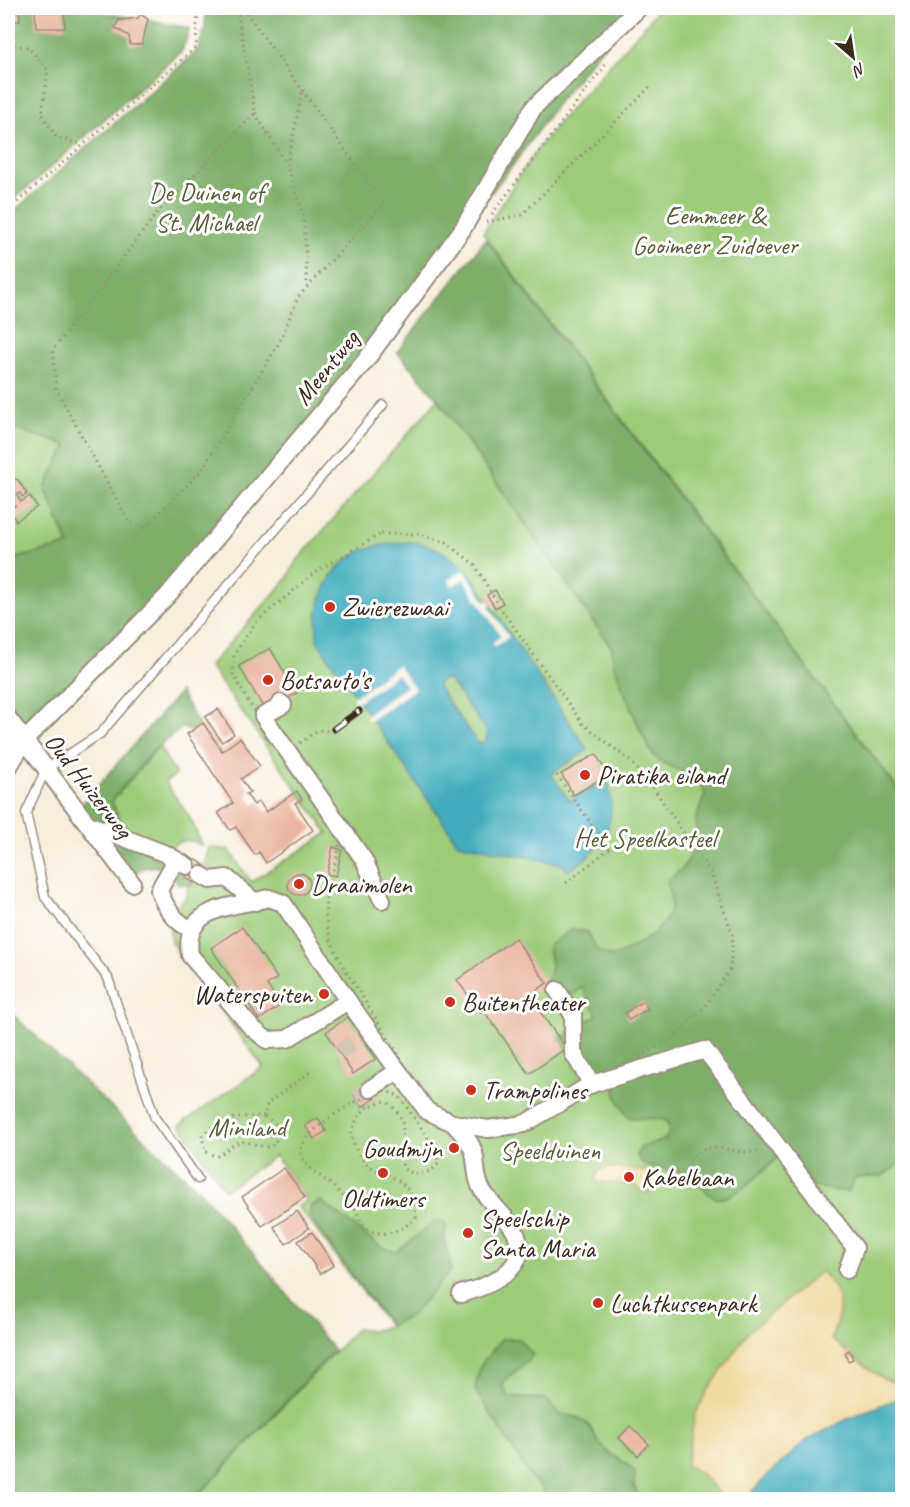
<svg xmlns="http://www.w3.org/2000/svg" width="910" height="1507" font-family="Caveat,sans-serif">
  <rect width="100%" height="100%" fill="#fff"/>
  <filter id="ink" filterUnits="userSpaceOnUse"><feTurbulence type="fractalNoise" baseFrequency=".0167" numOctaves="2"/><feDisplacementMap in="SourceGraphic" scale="12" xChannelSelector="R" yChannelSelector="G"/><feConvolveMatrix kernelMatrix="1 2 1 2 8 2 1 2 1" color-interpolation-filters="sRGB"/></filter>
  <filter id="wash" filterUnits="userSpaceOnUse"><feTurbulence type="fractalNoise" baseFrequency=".008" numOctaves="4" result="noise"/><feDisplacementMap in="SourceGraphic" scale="24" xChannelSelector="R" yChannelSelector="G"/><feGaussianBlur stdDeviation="1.35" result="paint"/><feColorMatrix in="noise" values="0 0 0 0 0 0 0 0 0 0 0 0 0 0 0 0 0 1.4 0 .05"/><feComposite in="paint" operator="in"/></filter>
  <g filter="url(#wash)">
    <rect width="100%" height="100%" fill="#f8eedd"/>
    <g fill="#9ecb78" stroke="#6c7a4b" stroke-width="1.5">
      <path d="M 659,8 L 902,8 L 902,795 L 483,233 C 503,202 522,169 544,141 C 580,94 623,54 659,8 Z"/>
      <polygon points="438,399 730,818 902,851 902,1499 195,1499 356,1329 371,1331 389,1326 298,1207 307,1200 275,1156 225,1190 180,1125 263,1067 171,942 169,915 187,896 188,886 194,883 206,867 204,865 209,847 229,850 251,882 328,833 209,666 287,579 295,563"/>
      <polygon points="8,427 67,445 46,488 69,546 8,560"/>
      <path d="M 159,746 L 176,775 L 165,782 L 191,819 L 202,846 C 186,836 176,840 166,854 C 143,840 119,829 112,801 Z"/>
    </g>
    <g fill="#7eaf68" stroke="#5c6c43" stroke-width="1.5">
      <polygon points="20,8 78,8 190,28 182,51 8,205 8,48"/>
      <polygon points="206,8 635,8 561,98 513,165 318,411 153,606 29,735 8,701 8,560 69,545 45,488 67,445 8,427 8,216 197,51 205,27"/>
      <path d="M 486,239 L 902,795 L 902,1162 L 882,1176 L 855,1178 L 848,1192 L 813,1187 L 786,1151 C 771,1161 728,1212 710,1195 C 701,1187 689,1173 677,1170 C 660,1167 646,1173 636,1155 L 641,1147 L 666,1139 L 669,1131 L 667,1121 C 654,1116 642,1120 628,1117 L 617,1099 L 614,1086 L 599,1084 L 559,1039 L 597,1015 L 582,987 L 577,992 L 558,997 L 547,983 L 551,966 L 548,946 L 572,929 L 588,932 L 597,950 L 611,957 C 632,949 668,931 671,905 C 672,898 668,888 667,881 L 683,868 L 698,843 L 696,819 L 705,794 C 697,770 672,772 655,757 C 645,748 620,680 613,663 L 612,648 L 438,399 L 397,352 Z"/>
      <path d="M 180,692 L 199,725 L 189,731 L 182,728 L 155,749 L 112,801 C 118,828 144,844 164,862 L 163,868 C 150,865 139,866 132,879 L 79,807 Z"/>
      <polygon points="177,869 184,870 185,877 194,883 179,885 175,880"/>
      <polygon points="8,1010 202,1193 334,1350 195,1499 8,1499"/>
      <polygon points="321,1201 381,1247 396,1252 436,1221 446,1223 445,1242 451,1270 411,1316 390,1326 309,1217 311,1206"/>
      <path d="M 501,1339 L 519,1339 L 533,1355 C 523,1368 509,1373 502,1385 L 509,1397 L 546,1399 L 561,1415 C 597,1415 588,1437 608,1452 C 618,1459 625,1461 635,1472 L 634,1487 L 642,1499 L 551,1499 L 530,1476 L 475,1390 L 480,1366 Z"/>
    </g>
    <g fill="#eeda9e" stroke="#94825e" stroke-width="1.5">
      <polygon points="602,1168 633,1169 670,1176 669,1182 659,1186 652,1185 647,1193 633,1185 597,1182 595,1177"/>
      <path d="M 821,1271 C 844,1296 843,1309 831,1339 C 846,1350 885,1388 902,1382 L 902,1397 L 853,1416 L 807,1440 L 768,1475 L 746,1499 L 723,1499 C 711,1486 704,1471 686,1466 L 695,1415 L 706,1393 L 748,1332 Z"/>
    </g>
    <g fill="#40acbe" stroke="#3e6b6e" stroke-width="1.5" fill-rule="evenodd">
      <path d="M 410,542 C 436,544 451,556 469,573 L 588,750 L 551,774 L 570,801 L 607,779 C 618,823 606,848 568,871 L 561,864 L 458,843 L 317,641 C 314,599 328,562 372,547 C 383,544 398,544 410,542 ZM 448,679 L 486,730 L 487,738 L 483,743 L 477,742 L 442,693 L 438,686 L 441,680 Z"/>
      <polygon points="902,1397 902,1499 746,1499 768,1475 807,1440 853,1416"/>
    </g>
    <g fill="#f8eedd">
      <polygon points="464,570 485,601 488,600 491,604 489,607 509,637 495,646 492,643 501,636 464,579 452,586 449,580"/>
      <polygon points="398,665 415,689 369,721 365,716 406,686 397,674 356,703 352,698"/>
    </g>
    <g id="blocks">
      <g fill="#ebb5a2">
        <polygon points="13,8 19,8 20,21 13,21"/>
        <polygon points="35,8 64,8 65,28 36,28"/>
        <polygon points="140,14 148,19 142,44 130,45 129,36 115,28 119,20 138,18"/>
        <polygon points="8,464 13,479 18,480 27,494 22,497 20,493 17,495 21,502 30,496 37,507 16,521 9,510 15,506 11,499 8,501"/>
        <polygon points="495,590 503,603 495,608 487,595"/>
        <polygon points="270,648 297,693 266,712 239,666"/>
        <polygon points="218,709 234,734 222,742 205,717"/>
        <polygon points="203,723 222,751 240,738 260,766 241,779 250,792 246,794 254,805 259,801 266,812 297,791 302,799 295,803 313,830 266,863 259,852 255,855 236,827 230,830 218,813 233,803 187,734"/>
        <polygon points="596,754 608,775 574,795 561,774"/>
        <polygon points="333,847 342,850 336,876 327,874"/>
        <polygon points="197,860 206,867 194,883 185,877 184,870 190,862"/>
        <circle cx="299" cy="884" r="11"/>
        <polygon points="242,927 277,978 267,985 281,1005 259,1020 211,948"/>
        <polygon points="515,938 547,983 529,996 566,1048 529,1074 484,1011 481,1013 457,980"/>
        <polygon points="643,1001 648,1009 629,1020 625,1013"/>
        <polygon points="348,1017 376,1059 353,1074 326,1032"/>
        <polygon points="368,1086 376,1098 362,1107 354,1095"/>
        <polygon points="318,1118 326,1131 314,1139 305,1126"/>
        <polygon points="284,1168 305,1197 262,1226 242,1197"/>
        <polygon points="297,1211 309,1228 286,1244 274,1227"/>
        <polygon points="312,1232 334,1265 320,1274 298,1241"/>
        <polygon points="849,1350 853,1359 848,1361 845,1353"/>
        <polygon points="630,1426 649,1444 638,1456 619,1438"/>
      </g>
    </g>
  </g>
  <g filter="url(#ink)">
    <use href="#blocks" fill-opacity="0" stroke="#9a8c7e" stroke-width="1.5"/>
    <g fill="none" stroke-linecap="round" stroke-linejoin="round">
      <g stroke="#d2c7b7" stroke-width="16" stroke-dasharray="16 8" stroke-linecap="butt">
        <polyline points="339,1052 361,1038"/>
        <polyline points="356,1098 370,1089"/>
      </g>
      <defs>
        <polyline id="lane" points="198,1179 155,1118 108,978 45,897 26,813 46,769 100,734 383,405"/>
        <g id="street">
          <polyline points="281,703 283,705 263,716 364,860 382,900"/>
          <polyline points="8,718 132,883"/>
          <polyline points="8,768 25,740 168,595 366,360 462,230 534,107 639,8"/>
          <polyline points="88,824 166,854 187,866"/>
          <path d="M 176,860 L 159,890 C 164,906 176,924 192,929"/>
          <polyline points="201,875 210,880 227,878 255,902"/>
          <path d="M 269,898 L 283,903 L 348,1001 L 287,1039 L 267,1040 L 251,1027 L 190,955 C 182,905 235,907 269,898 Z"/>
          <polyline points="348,1001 427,1111 453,1123 488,1129 524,1124 592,1084 573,1053 573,1015 557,990"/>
          <polyline points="592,1084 705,1050 855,1248 847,1270"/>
          <polyline points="370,1089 398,1071"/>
          <path d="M 453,1123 C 461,1132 471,1141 474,1153 C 477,1166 475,1176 481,1188 C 490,1205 510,1218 517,1236 C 530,1271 486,1287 461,1294"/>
        </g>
      </defs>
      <use href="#lane" stroke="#9a8c7e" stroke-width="11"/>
      <use href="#street" stroke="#9a8c7e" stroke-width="20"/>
      <g stroke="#9a8c7e" stroke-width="3" stroke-dasharray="1.5 4.5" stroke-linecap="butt">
        <polyline points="237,8 255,113 157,213 53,350 56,389 129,522 145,527 201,471 279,343 298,297 384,204 243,8"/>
        <polyline points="8,45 28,47 48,70 42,114 56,137 83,145"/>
        <polyline points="302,93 287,165 304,217 307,285"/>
        <polyline points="255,113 286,164"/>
        <polyline points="8,210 196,47 198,8"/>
        <polyline points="492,214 606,64"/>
        <polyline points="486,222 522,215 650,87"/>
        <path d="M 381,534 L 418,534 L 446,542 L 475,565 L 499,606 L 583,724 L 629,760 L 650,783 L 711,873 L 733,936 L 730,969 L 707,1004 L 671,1039 L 527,1115 C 494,1126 454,1122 426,1099 L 348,974 C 331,946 319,918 329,885 C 333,869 340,851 340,835 L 249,703 L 233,674 L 234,655 L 255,623 L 318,570 Z"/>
        <polyline points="300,743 318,730 329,731"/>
        <polyline points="557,775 609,849"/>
        <polyline points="566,883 614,845"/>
        <path d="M 384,1090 L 399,1096 L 437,1151 L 438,1164 C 428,1175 417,1177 404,1169 C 391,1137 419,1127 386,1101 C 364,1105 359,1113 351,1133 C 353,1140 355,1149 359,1155 C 376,1182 413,1167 416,1218 C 404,1228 388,1238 370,1231 C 361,1226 360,1216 355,1209 C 350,1201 342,1195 336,1189 C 325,1177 305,1170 301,1154 C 295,1133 366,1093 384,1090 Z"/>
        <path d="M 264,1116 C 239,1117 222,1116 202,1136 L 205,1151 L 216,1157 C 224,1153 231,1144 241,1142 C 254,1139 280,1163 277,1125 L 264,1116 L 267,1104 L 310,1072"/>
        <path d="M 678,1175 C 684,1168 691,1158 698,1152 C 714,1140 741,1158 760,1150"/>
      </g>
      <use href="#lane" stroke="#fff" stroke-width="8"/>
      <use href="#street" stroke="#fff" stroke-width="16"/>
      <defs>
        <polyline id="rail" points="334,729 359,711"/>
      </defs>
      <use href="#rail" stroke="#3b2a1e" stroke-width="7"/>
      <use href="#rail" stroke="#fff" stroke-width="4.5" stroke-dasharray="14" stroke-linecap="butt"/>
    </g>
  </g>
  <g fill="#c8321e" stroke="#fff" stroke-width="2">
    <circle cx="330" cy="607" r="6"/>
    <circle cx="268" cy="680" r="6"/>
    <circle cx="585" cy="775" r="6"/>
    <circle cx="299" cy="884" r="6"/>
    <circle cx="324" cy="994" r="6"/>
    <circle cx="450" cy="1002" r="6"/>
    <circle cx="471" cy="1090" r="6"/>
    <circle cx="454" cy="1148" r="6"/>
    <circle cx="383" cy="1173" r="6"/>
    <circle cx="629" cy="1177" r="6"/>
    <circle cx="468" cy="1233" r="6"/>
    <circle cx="598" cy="1303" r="6"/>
  </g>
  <g text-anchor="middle" stroke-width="6" stroke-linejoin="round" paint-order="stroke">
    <g font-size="26" fill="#595a39" stroke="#fff">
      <text x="206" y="201">De Duinen of<tspan x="206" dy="30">St. Michael</tspan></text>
      <text x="715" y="224">Eemmeer &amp;<tspan x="715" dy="30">Gooimeer Zuidoever</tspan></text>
      <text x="645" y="847">Het Speelkasteel</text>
      <text x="247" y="1136">Miniland</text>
      <text x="550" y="1159">Speelduinen</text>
    </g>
    <g font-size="26" fill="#3b2a1e" stroke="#fff">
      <text transform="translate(326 367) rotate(-51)" y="9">Meentweg</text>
      <text transform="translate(89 785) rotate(52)" y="9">Oud Huizerweg</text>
    </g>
    <g font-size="26" fill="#3b2a1e" stroke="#fff" text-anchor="start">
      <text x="342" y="616">Zwierezwaai</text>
      <text x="280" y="689">Botsauto's</text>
      <text x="597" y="784">Piratika eiland</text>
      <text x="311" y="893">Draaimolen</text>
      <text x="312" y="1003" text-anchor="end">Waterspuiten</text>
      <text x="462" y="1011">Buitentheater</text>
      <text x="483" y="1099">Trampolines</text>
      <text x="442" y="1157" text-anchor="end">Goudmijn</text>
      <text x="641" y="1186">Kabelbaan</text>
      <text x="383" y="1207" text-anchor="middle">Oldtimers</text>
      <text x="480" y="1227">Speelschip<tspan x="480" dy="30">Santa Maria</tspan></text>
      <text x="610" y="1312">Luchtkussenpark</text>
    </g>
  </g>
  <rect width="910" height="1507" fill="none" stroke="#fff" stroke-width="30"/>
  <g transform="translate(853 57) rotate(151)" stroke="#ffffff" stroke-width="4.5" paint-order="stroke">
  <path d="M0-4.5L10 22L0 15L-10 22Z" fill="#3b2a1e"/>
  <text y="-9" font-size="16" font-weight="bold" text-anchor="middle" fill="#3b2a1e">N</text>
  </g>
</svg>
